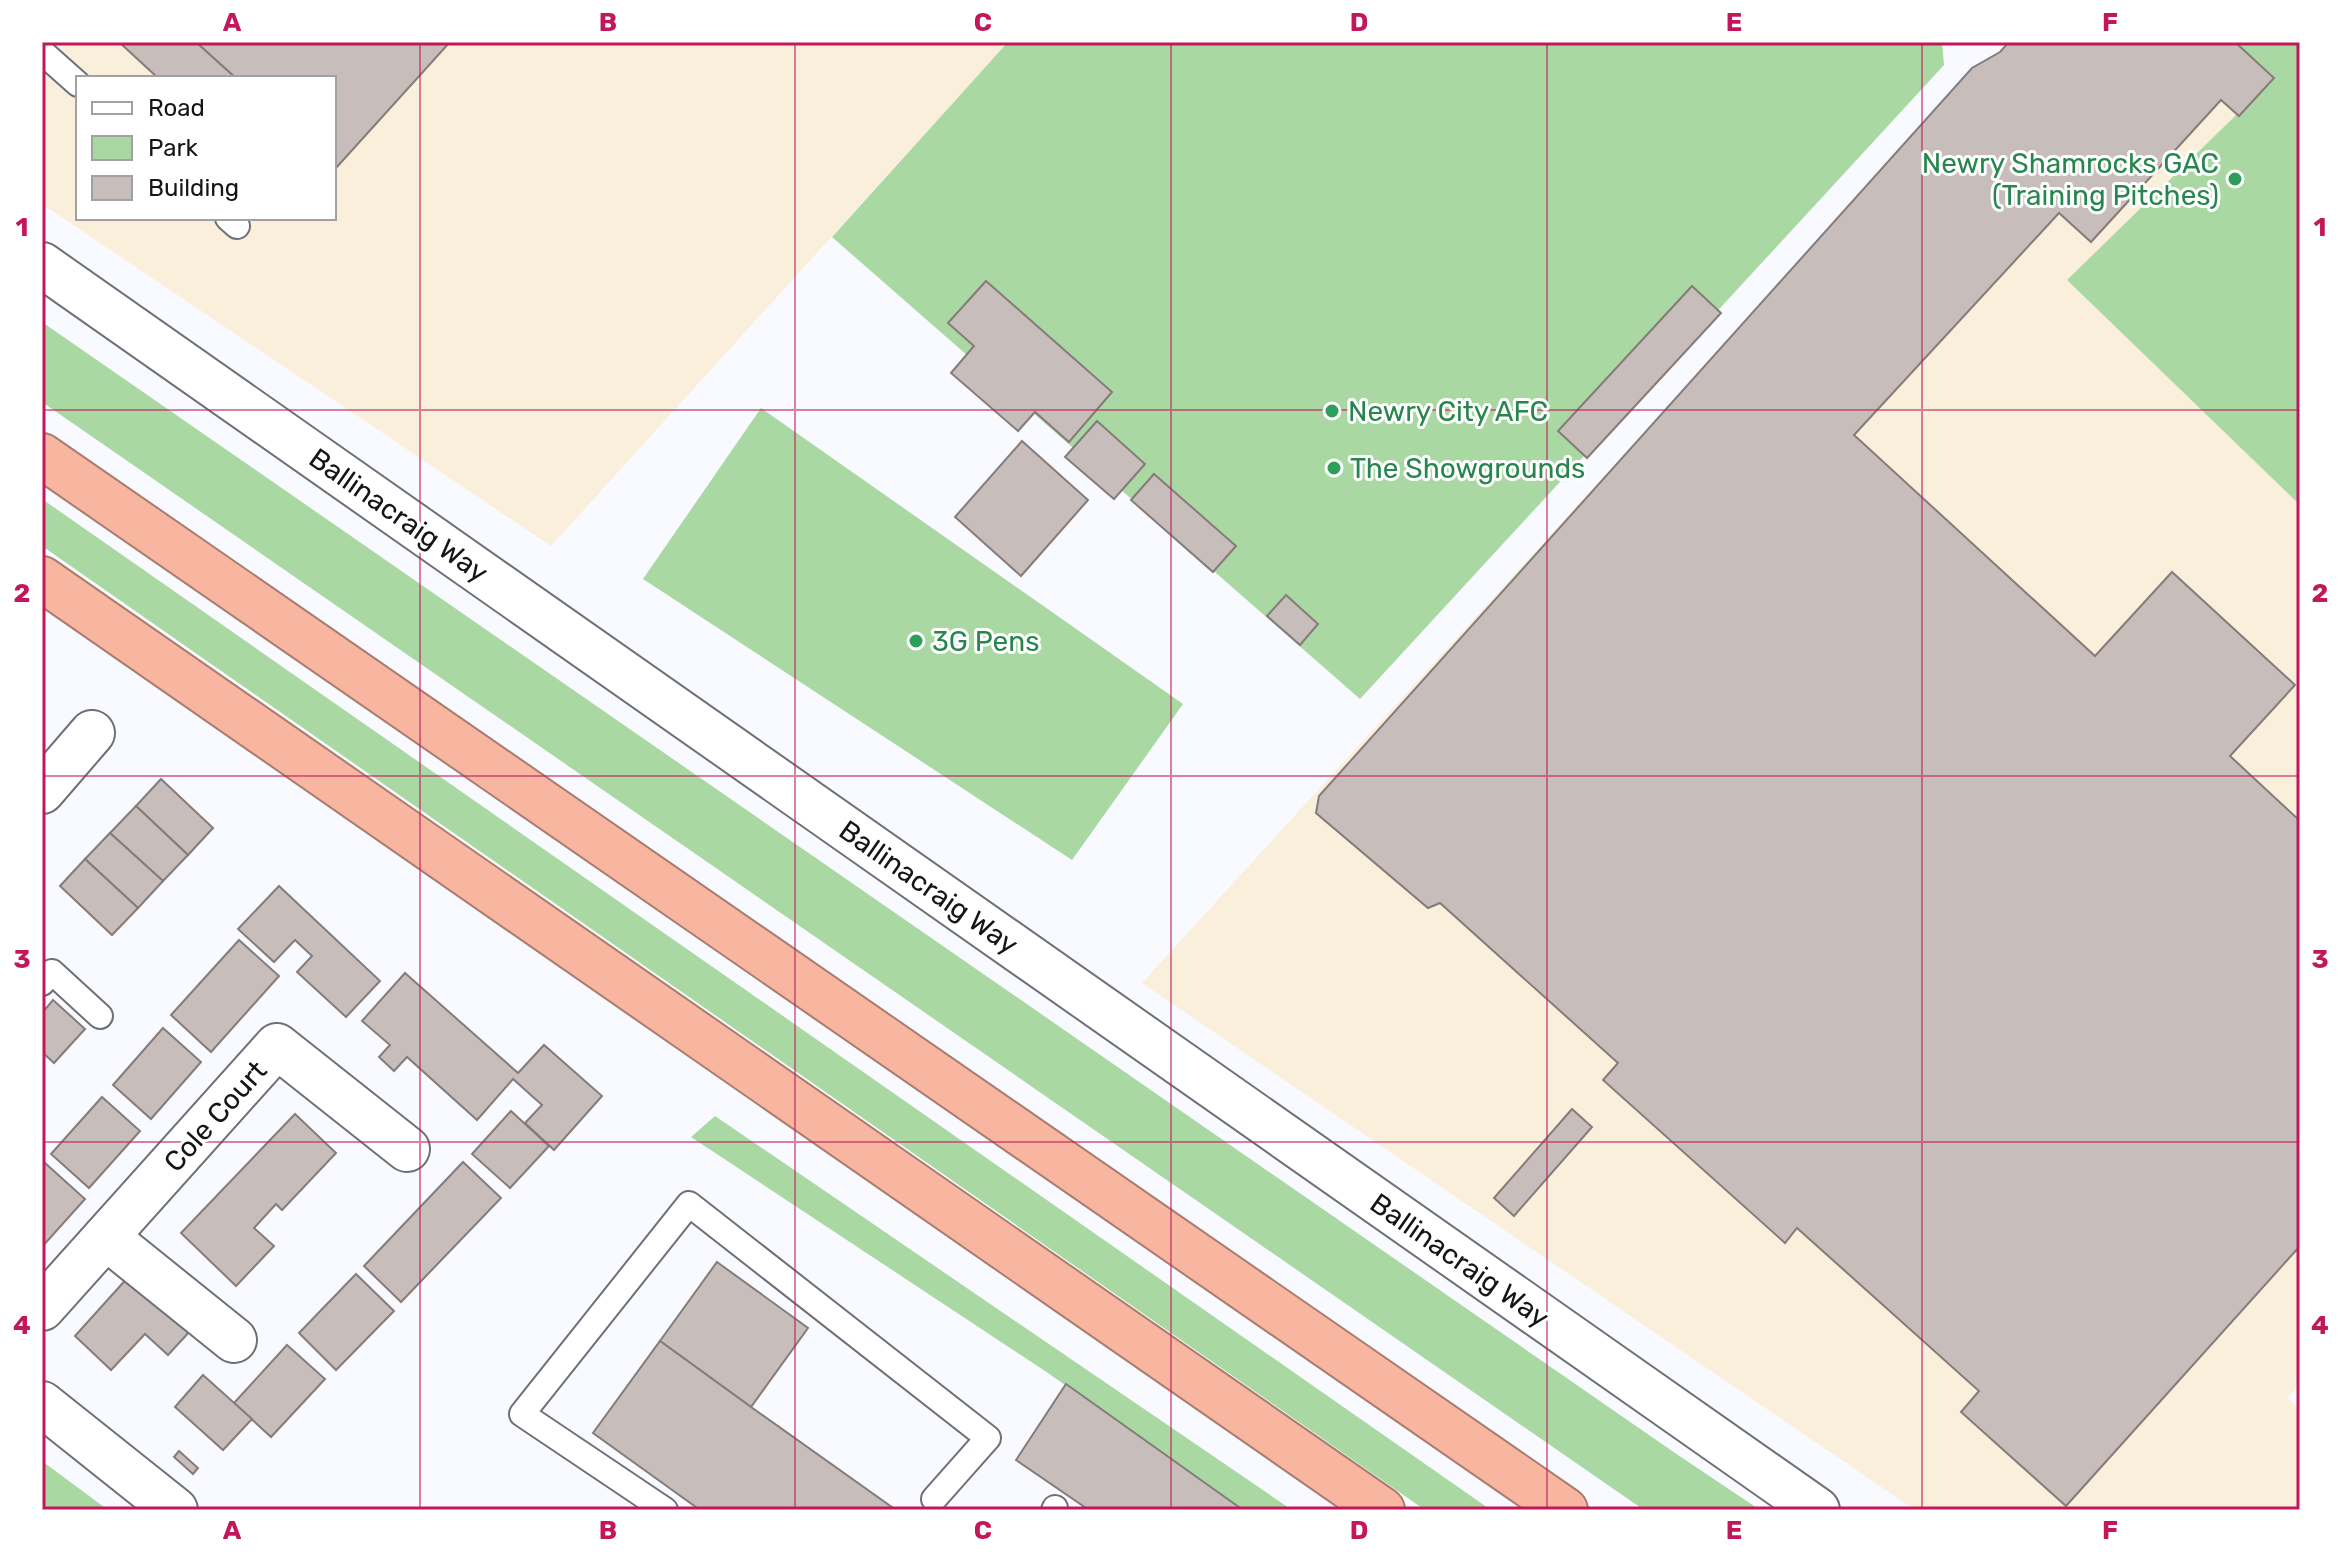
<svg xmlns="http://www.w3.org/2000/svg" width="2342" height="1552" font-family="Rubik,sans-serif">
  <rect width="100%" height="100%" fill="#f9faff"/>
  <g fill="#faefda" fill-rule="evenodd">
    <path d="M 42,42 L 1008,42 L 551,546 L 42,204 ZM 78,78 L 334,78 L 334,218 L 78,218 Z"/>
    <polygon points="2009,42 2235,42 2274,78 2067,280 2300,505 2300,1383 2287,1398 2300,1409 2300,1510 1915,1510 1142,983 1762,303 1972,68 2000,52"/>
  </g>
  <g fill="#a9d8a2">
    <polygon points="1008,42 1942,42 1944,65 1360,699 832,237"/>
    <polygon points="2235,42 2300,42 2300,505 2067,280 2274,78"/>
    <polygon points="42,322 1675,1453 1760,1510 1644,1510 42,402"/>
    <polygon points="761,408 1183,704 1072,860 643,579"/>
    <polygon points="42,499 1491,1510 1425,1510 42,546"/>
    <polygon points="715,1116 1292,1510 1242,1510 1048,1373 691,1137"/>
    <polygon points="42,1461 108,1510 42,1510"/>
  </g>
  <g fill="#c7bebc" stroke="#857c7a" stroke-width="2">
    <polygon points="119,42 196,42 236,78 158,78"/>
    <polygon points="196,42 450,42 336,168 334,167 334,78 236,78"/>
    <polygon points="2009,42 2235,42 2274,78 2239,116 2221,100 2091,242 2059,213 1854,435 2095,656 2172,572 2295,685 2230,756 2300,821 2300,1246 2066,1506 1961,1412 1979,1391 1797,1228 1785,1243 1603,1080 1618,1063 1440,903 1428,908 1316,813 1319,796 1972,68 2000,52"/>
    <polygon points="986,281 1112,392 1069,442 1035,412 1018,431 951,373 974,346 948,323"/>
    <polygon points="1692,286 1721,313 1587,458 1558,431"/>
    <polygon points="1097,421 1145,464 1114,499 1065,457"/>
    <polygon points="1022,441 1088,500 1021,576 955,517"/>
    <polygon points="1154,474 1236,546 1213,572 1131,500"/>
    <polygon points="1286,595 1318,624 1300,645 1267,616"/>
    <polygon points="161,779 213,828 188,855 136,806"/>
    <polygon points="136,806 188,855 163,881 110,833"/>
    <polygon points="110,833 163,881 138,908 85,859"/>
    <polygon points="85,859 138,908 112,935 60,886"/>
    <polygon points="279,886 380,981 346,1017 297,972 312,956 295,940 274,962 238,929"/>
    <polygon points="239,940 279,976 211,1052 171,1015"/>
    <polygon points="405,973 518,1073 544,1045 602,1096 554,1150 525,1123 542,1105 513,1079 477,1120 407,1057 394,1071 379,1057 390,1045 362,1021"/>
    <polygon points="53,1000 85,1029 54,1063 42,1052 42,1013"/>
    <polygon points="163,1028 201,1062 151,1119 113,1085"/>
    <polygon points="102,1097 140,1131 89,1188 51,1154"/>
    <polygon points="1572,1109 1592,1127 1514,1216 1494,1198"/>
    <polygon points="511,1111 549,1146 510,1188 472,1154"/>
    <polygon points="295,1114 336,1153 282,1210 276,1204 254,1228 274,1246 236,1286 181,1233"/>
    <polygon points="463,1162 501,1198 401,1302 364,1266"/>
    <polygon points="45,1163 85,1199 42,1247 42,1167"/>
    <polygon points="717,1262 808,1328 751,1407 660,1341"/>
    <polygon points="356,1274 394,1311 336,1370 299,1333"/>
    <polygon points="130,1275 191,1330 168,1355 145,1334 111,1370 75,1336"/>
    <polygon points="660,1341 751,1407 896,1510 700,1510 593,1433"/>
    <polygon points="287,1345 325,1379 271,1437 234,1403"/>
    <polygon points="203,1375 252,1419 223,1450 175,1407"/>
    <polygon points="1066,1384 1243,1510 1089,1510 1016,1460"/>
    <polygon points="179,1451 198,1468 193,1474 174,1457"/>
  </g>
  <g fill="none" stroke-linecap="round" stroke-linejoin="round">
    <defs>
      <g id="lane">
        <polyline points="42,52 78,84"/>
        <polyline points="228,218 237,226"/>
        <polyline points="42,983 52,972 100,1016"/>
        <polyline points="665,1510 522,1414 689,1204 988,1438 934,1499"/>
        <polyline points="1054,1510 1055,1508"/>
      </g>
      <g id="street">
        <polyline points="42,265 1817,1510"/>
        <polyline points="42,791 92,733"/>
        <polyline points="106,1237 234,1340"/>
        <polyline points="42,1308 277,1046 407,1149"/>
      </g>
      <polyline id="secondary" points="42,1404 175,1510"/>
      <g id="highway">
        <polyline points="42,456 1565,1510"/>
        <polyline points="42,579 1382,1510"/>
      </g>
    </defs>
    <use href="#lane" stroke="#6f7077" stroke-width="28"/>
    <use href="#street" stroke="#6f7077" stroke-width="48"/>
    <use href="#secondary" stroke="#6f7077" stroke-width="48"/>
    <use href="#highway" stroke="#a87d6f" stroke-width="48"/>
    <use href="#lane" stroke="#fff" stroke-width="24"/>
    <use href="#street" stroke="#fff" stroke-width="44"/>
    <use href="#secondary" stroke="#fff" stroke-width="44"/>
    <use href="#highway" stroke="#f8b59f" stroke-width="44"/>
  </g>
  <path fill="none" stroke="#c2185b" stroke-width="2" stroke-opacity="0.55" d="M 420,42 L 420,1510M 795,42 L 795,1510M 1171,42 L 1171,1510M 1547,42 L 1547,1510M 1922,42 L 1922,1510M 42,410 L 2300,410M 42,776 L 2300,776M 42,1142 L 2300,1142"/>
  <g fill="#2e9e5b" stroke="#fff" stroke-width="3">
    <circle cx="2235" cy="179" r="8"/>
    <circle cx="1332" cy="411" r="8"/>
    <circle cx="1334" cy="468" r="8"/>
    <circle cx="916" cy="641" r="8"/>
  </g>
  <g text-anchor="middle" stroke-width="6" stroke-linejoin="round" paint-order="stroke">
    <g font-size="28" fill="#27864d" stroke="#fff" text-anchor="start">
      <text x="2219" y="173" text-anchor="end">Newry Shamrocks GAC<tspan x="2219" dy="32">(Training Pitches)</tspan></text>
      <text x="1348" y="421">Newry City AFC</text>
      <text x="1350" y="478">The Showgrounds</text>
      <text x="932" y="651">3G Pens</text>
    </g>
    <g font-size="28" fill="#141517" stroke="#fff">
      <text transform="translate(399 515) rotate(35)" y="10">Ballinacraig Way</text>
      <text transform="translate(929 887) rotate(35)" y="10">Ballinacraig Way</text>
      <text transform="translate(215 1116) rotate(-48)" y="10">Cole Court</text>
      <text transform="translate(1460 1260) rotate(35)" y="10">Ballinacraig Way</text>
    </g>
  </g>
  <rect width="2342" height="1552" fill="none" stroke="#ffffff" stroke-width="88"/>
  <rect x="76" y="76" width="260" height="144" fill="#ffffff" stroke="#a1a1a2" stroke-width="2"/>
  <rect x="92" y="102" width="40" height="12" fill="#ffffff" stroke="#a1a1a2" stroke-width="2"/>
  <text x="148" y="116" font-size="24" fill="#141517">Road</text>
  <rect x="92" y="136" width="40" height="24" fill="#a9d8a2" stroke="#a1a1a2" stroke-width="2"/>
  <text x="148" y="156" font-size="24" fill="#141517">Park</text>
  <rect x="92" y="176" width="40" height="24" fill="#c7bebc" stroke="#a1a1a2" stroke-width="2"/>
  <text x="148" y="196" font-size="24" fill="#141517">Building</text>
  <rect x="44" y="44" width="2254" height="1464" fill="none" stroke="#c2185b" stroke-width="3"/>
  <g font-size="26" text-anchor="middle" font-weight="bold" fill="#c2185b">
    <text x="232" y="31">A</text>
    <text x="608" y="31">B</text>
    <text x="983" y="31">C</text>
    <text x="1359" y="31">D</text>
    <text x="1734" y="31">E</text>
    <text x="2110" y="31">F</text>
    <text x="22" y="236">1</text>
    <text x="2320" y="236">1</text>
    <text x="22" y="602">2</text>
    <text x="2320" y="602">2</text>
    <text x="22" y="968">3</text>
    <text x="2320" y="968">3</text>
    <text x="22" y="1334">4</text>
    <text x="2320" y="1334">4</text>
    <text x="232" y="1539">A</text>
    <text x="608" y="1539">B</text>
    <text x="983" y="1539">C</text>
    <text x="1359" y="1539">D</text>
    <text x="1734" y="1539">E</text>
    <text x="2110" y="1539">F</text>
  </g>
</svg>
